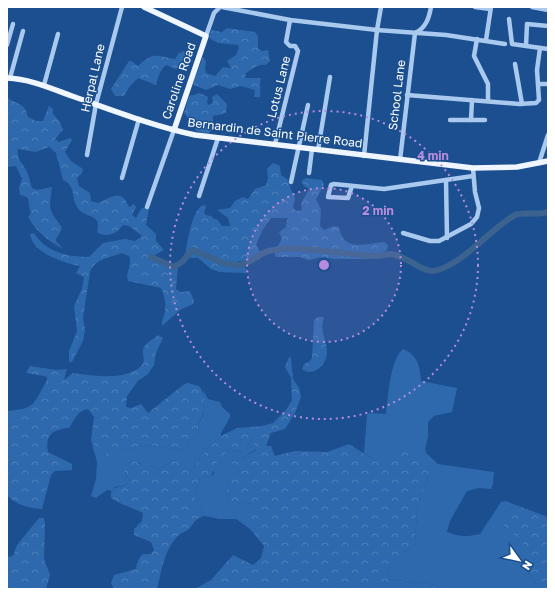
<svg xmlns="http://www.w3.org/2000/svg" width="555" height="596" font-family="'Golos Text',sans-serif">
  <defs>
    <pattern id="forest-crowns" width="20" height="18" patternUnits="userSpaceOnUse"><rect width="20" height="18" fill="#2e69ad"/><path d="M2 6a3 3 0 1 1 6 0M12 15a3 3 0 1 1 6 0" fill="none" stroke="#4d80b9"/></pattern>
  </defs>
  <rect width="100%" height="100%" fill="#1b4f8f"/>
  <g fill="#2e69ad">
    <path d="M 403,349 C 417,355 420,365 421,381 L 457,388 L 452,412 L 434,416 L 428,422 L 428,437 L 425,449 L 427,454 L 438,464 L 494,472 L 493,484 L 491,489 L 479,488 L 467,491 L 450,521 L 447,532 C 459,537 467,537 480,534 L 501,502 L 506,501 L 516,505 L 503,513 L 503,525 L 528,547 L 527,570 L 539,589 L 440,589 L 436,585 L 387,579 C 390,559 400,555 415,544 L 417,509 L 429,474 L 376,461 L 364,453 L 367,415 L 369,413 L 386,414 C 388,398 390,359 403,349 Z"/>
    <path d="M 203,390 L 208,399 L 220,402 L 222,407 L 230,414 L 230,417 L 221,433 L 221,436 L 210,445 L 191,471 L 181,462 L 171,462 L 158,470 L 151,465 L 134,462 L 125,472 L 129,480 L 126,485 L 115,487 L 112,491 L 107,490 L 96,498 L 91,496 L 96,479 L 97,462 L 91,440 L 98,448 L 108,445 L 121,451 C 131,448 144,445 155,446 C 167,447 176,453 188,447 L 189,441 L 199,435 L 198,424 C 207,414 204,402 203,390 Z"/>
    <polygon points="254,436 256,449 242,459 226,491 229,501 252,504 250,529 236,519 219,519 205,516 195,498 199,480 204,476 209,478 214,474 214,468 222,455 229,449 240,452 247,449 249,443"/>
  </g>
  <g fill="url(#forest-crowns)">
    <path d="M 227,28 L 255,32 L 258,36 L 258,48 L 262,51 L 268,50 L 270,61 L 266,65 C 258,64 252,69 246,73 L 245,78 L 261,78 C 259,86 261,90 260,97 L 254,97 L 255,90 L 241,86 L 230,89 L 218,85 L 206,90 L 194,85 L 193,83 L 203,57 L 206,61 L 205,69 L 206,73 L 215,76 L 223,67 L 231,68 L 227,61 L 236,55 L 239,48 L 238,45 L 218,43 L 209,38 L 211,30 L 222,32 Z"/>
    <path d="M 184,51 L 188,60 L 176,69 L 166,65 C 160,70 158,77 156,85 L 138,78 L 130,86 L 124,96 L 115,96 L 111,89 L 129,61 L 131,61 L 138,66 C 154,51 155,56 175,59 L 179,53 Z"/>
    <polygon points="200,93 208,97 207,103 209,105 213,103 212,97 217,94 227,104 226,113 213,116 213,128 209,134 195,131 197,121 189,120 184,113 189,96"/>
    <path d="M 7,98 C 18,104 25,104 28,117 L 36,121 L 43,121 L 49,106 L 53,109 L 53,114 L 60,122 L 63,130 L 55,139 L 59,142 L 70,138 L 72,140 L 65,152 L 71,161 L 83,169 L 82,173 L 77,178 L 79,186 L 90,193 L 91,201 L 98,203 C 112,197 121,188 129,207 L 134,204 L 136,207 L 132,215 L 136,218 L 141,209 L 147,206 L 149,208 L 146,225 L 156,234 L 156,241 L 164,250 L 155,255 L 154,259 L 166,266 L 178,266 L 176,289 L 181,292 L 190,291 L 194,301 L 193,304 L 180,310 L 162,326 C 161,319 165,317 165,310 C 166,303 164,294 161,288 L 128,281 C 125,272 133,264 129,256 L 122,253 C 109,258 96,258 90,272 L 83,318 L 85,330 L 83,341 L 72,362 L 69,362 L 69,351 L 77,331 L 74,306 L 82,289 L 84,277 L 76,273 L 80,266 C 64,263 32,253 30,234 L 34,233 C 45,252 68,257 89,257 L 103,243 L 125,239 L 135,241 L 142,236 L 129,226 L 123,225 C 117,233 109,238 98,233 C 97,229 99,224 97,221 C 94,215 82,216 77,207 C 71,197 76,186 63,180 L 56,153 L 49,147 L 36,152 L 18,149 C 16,159 22,162 26,170 C 29,175 30,182 32,188 L 37,190 L 52,187 C 51,199 47,207 55,218 C 58,222 61,225 62,229 L 56,239 L 56,241 L 63,249 C 48,240 37,233 28,217 L 31,213 C 28,208 30,202 27,197 L 20,195 L 19,187 L 22,179 L 16,166 L 7,167 Z"/>
    <path d="M 273,163 L 280,166 L 281,175 L 287,179 L 295,199 L 293,207 L 296,211 L 302,210 L 301,204 L 309,189 L 304,186 L 301,181 L 306,178 L 322,180 L 324,185 L 316,199 L 321,209 L 320,226 L 324,230 L 334,226 L 339,227 C 343,252 364,244 384,242 L 388,245 L 387,250 L 371,259 L 335,259 L 322,257 L 308,260 L 300,257 L 276,257 L 274,252 L 282,239 L 279,232 L 285,228 L 288,218 L 271,218 L 262,231 L 256,245 L 262,255 L 259,260 L 239,261 L 231,266 L 244,267 L 247,269 L 246,273 L 219,272 L 211,269 L 198,258 L 186,258 L 185,256 C 187,245 192,207 204,205 L 206,207 L 204,213 L 206,215 L 211,216 L 214,219 L 217,219 L 222,226 L 230,226 L 228,218 L 217,210 L 230,208 L 235,201 L 243,197 L 248,199 L 255,189 L 266,185 L 268,178 L 267,169 Z"/>
    <path d="M 318,317 L 324,317 C 319,334 327,337 327,352 C 327,364 314,378 302,369 L 304,364 L 309,362 L 312,358 L 314,320 Z"/>
    <path d="M 158,335 L 163,338 L 156,353 L 154,365 L 148,374 L 138,381 L 127,396 L 126,407 L 131,408 L 141,404 L 148,413 L 183,385 L 188,383 L 199,386 C 207,396 206,414 198,424 L 199,435 L 189,441 L 188,447 C 176,453 167,447 155,446 C 144,445 131,448 121,451 L 115,461 L 106,456 L 108,446 L 104,450 L 98,449 L 91,440 L 94,417 L 88,409 C 77,411 75,419 69,428 C 53,429 45,435 48,452 L 72,464 L 72,470 L 55,471 L 51,475 L 42,509 C 31,509 14,504 7,495 L 7,411 C 36,409 33,404 47,380 L 47,377 L 44,376 L 26,373 L 30,366 L 56,370 L 67,369 L 64,380 L 73,373 C 92,376 128,381 142,365 C 146,360 142,355 143,350 C 143,344 154,339 158,335 Z"/>
    <path d="M 289,357 L 291,358 L 293,379 L 299,388 L 301,397 L 295,413 L 285,429 L 271,433 L 266,446 L 271,446 L 275,456 L 295,451 L 327,452 L 349,444 L 376,461 L 409,446 L 425,460 L 429,474 L 417,509 L 415,544 C 401,555 390,559 387,579 L 436,585 L 440,589 L 195,589 L 211,580 L 233,555 L 253,565 L 261,558 L 264,546 L 250,529 L 251,504 L 229,501 L 226,491 L 235,470 L 231,460 L 242,459 L 256,450 L 254,444 L 254,436 L 249,443 L 246,451 L 240,452 L 229,449 L 217,463 L 211,477 L 209,478 L 204,476 L 199,480 L 195,498 L 205,516 C 194,519 196,521 189,529 C 185,532 180,533 176,538 C 163,553 162,570 157,589 L 114,589 L 111,583 L 114,575 L 136,569 C 137,563 138,559 143,554 L 151,554 L 154,550 L 151,542 L 134,535 L 134,529 L 142,521 L 143,513 C 136,509 113,502 111,497 C 110,486 119,488 126,485 L 129,480 L 125,472 L 125,463 L 130,459 L 140,464 L 147,458 L 151,465 L 158,470 L 171,462 L 181,462 L 191,471 L 210,445 L 221,436 L 237,428 L 262,426 L 273,423 L 286,410 L 292,400 L 291,378 L 285,367 Z"/>
    <polygon points="516,505 548,517 548,589 539,589 527,570 527,547 503,525 503,513"/>
    <polygon points="39,518 44,518 45,523 44,559 50,575 46,589 7,589 7,557 13,556 17,545"/>
  </g>
  <g fill="none" stroke-linecap="round" stroke-linejoin="round">
    <path stroke="#3c6290" stroke-width="6" d="M 151,257 L 174,267 L 182,262 L 192,250 C 207,254 221,266 238,265 C 251,265 259,251 273,250 C 307,245 342,255 376,256 C 381,256 386,254 391,254 C 405,255 422,272 433,271 C 461,267 491,228 515,215 C 523,211 538,216 548,212"/>
    <g stroke="#a9c9ee" stroke-width="4.5">
      <polyline points="222,7 290,20 377,30 364,156"/>
      <polyline points="381,7 377,30 446,35 505,44"/>
      <polyline points="475,7 490,9"/>
      <polyline points="532,7 548,10"/>
      <polyline points="509,19 512,44 548,49"/>
      <polyline points="206,36 214,13 220,7"/>
      <polyline points="477,39 474,56 488,84 488,101"/>
      <polyline points="486,40 491,7"/>
      <polyline points="7,45 13,24"/>
      <polyline points="526,46 527,24 548,26"/>
      <polyline points="515,64 522,104"/>
      <polyline points="10,78 23,31"/>
      <polyline points="539,84 548,84"/>
      <polyline points="44,85 58,34"/>
      <polyline points="407,95 519,104 536,103 539,100 537,70 540,48"/>
      <polyline points="450,120 485,120"/>
      <polyline points="471,120 472,100"/>
      <polyline points="275,144 298,51 295,46 290,46 286,42 290,20"/>
      <polyline points="318,150 330,77"/>
      <polyline points="87,155 96,104 122,7"/>
      <path d="M 400,160 L 415,33 C 426,28 429,18 431,7"/>
      <polyline points="539,163 548,135"/>
      <polyline points="309,173 312,149"/>
      <polyline points="122,178 139,119"/>
      <polyline points="446,180 447,238"/>
      <polyline points="291,182 308,105"/>
      <polyline points="352,186 348,198 328,197 331,185 334,184 384,189 473,176"/>
      <polyline points="199,196 218,138"/>
      <polyline points="147,207 174,130"/>
      <polyline points="403,233 430,241 439,241 471,224 477,217 479,208 475,192 473,168"/>
    </g>
    <g stroke="#f0f6ff" stroke-width="5.5">
      <polyline points="144,7 206,36 174,130"/>
      <path d="M 7,78 C 30,79 50,88 72,96 C 112,110 153,126 195,135 L 473,168 L 517,167 L 548,161"/>
    </g>
  </g>
  <circle cx="324" cy="265" r="77" fill="#b68bdc" fill-opacity=".12"/>
  <g fill="none" stroke="#b68bdc" stroke-width="2" stroke-dasharray="2 4">
    <circle cx="324" cy="265" r="77"/>
    <circle cx="324" cy="265" r="154"/>
  </g>
  <g text-anchor="middle" stroke-width="3" stroke-linejoin="round" paint-order="stroke">
    <g font-size="12" fill="#fff" stroke="#1b4f8f">
      <text transform="translate(93 78) rotate(-77)" y="4">Herpal Lane</text>
      <text transform="translate(179 81) rotate(-71)" y="4">Caroline Road</text>
      <text transform="translate(279 87) rotate(-76)" y="4">Lotus Lane</text>
      <text transform="translate(397 95) rotate(-83)" y="4">School Lane</text>
      <text transform="translate(275 133) rotate(7)" y="4">Bernardin de Saint Pierre Road</text>
    </g>
  </g>
  <circle cx="324" cy="265" r="6" fill="#b68bdc" stroke="#1b4f8f" stroke-width="2"/>
  <g font-size="12" text-anchor="middle" font-weight="bold" fill="#b68bdc" stroke="#1b4f8f" stroke-width="3" stroke-linejoin="round" paint-order="stroke">
    <text x="433" y="160">4 min</text>
    <text x="378" y="215">2 min</text>
  </g>
  <rect width="555" height="596" fill="none" stroke="#ffffff" stroke-width="16"/>
  <g transform="translate(519 560) rotate(123)" stroke="#1b4f8f" stroke-width="3" paint-order="stroke">
  <path d="M0-3L7 15L0 10L-7 15Z" fill="#ffffff"/>
  <text y="-6" font-size="11" font-weight="bold" text-anchor="middle" fill="#ffffff">N</text>
  </g>
</svg>
